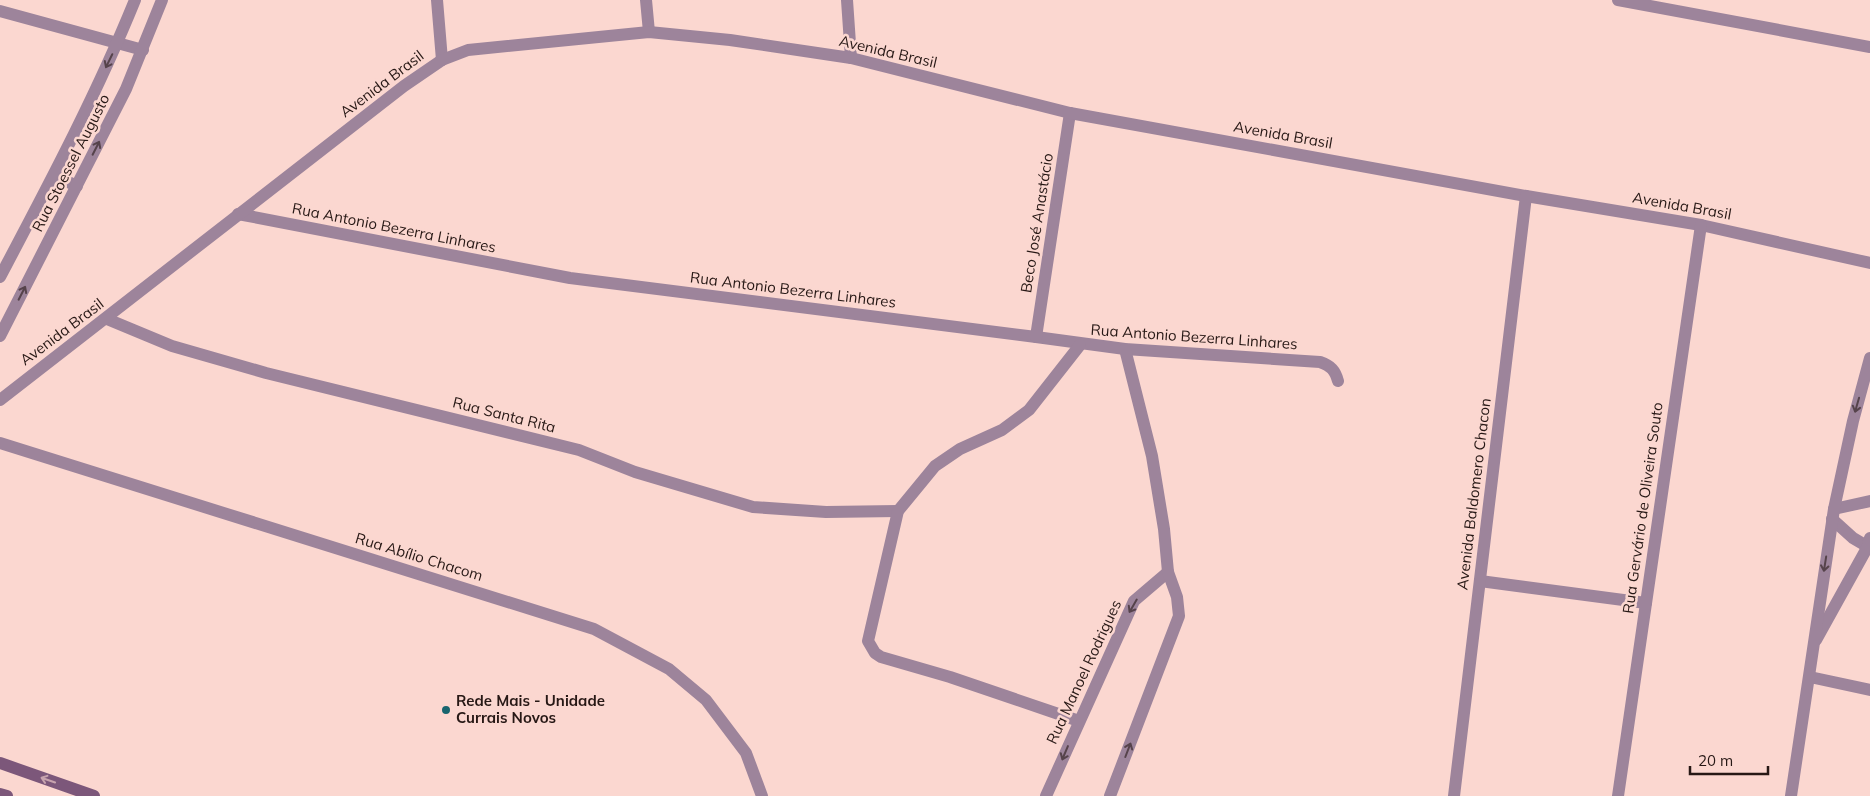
<svg xmlns="http://www.w3.org/2000/svg" width="1870" height="796" font-family="Mulish,sans-serif">
  <rect width="100%" height="100%" fill="#fbd7d0"/>
  <g fill="none" stroke-linecap="round" stroke-linejoin="round">
    <g stroke="#9d849b" stroke-width="12">
      <polyline points="437,0 442,60"/>
      <polyline points="646,0 649,32"/>
      <polyline points="847,0 851,58"/>
      <polyline points="1618,0 1870,47"/>
      <polyline points="0,11 143,50"/>
      <polyline points="55,176 77,186"/>
      <path d="M 238,214 L 570,278 L 1036,337 L 1125,349 L 1320,362 C 1331,366 1335,370 1338,381"/>
      <path d="M 0,277 C 48,186 96,96 135,0"/>
      <polyline points="107,319 172,346 266,373 579,450 635,472 753,507 826,512 898,511"/>
      <polyline points="0,336 126,89 162,0"/>
      <polyline points="1036,337 1070,113"/>
      <polyline points="0,400 404,86 442,60 468,50 649,32 730,40 851,58 1070,113 1526,196 1701,225 1870,263"/>
      <polyline points="0,443 594,629 669,669 706,700 746,753 762,796"/>
      <polyline points="1834,509 1870,501"/>
      <polyline points="1832,519 1853,538 1870,548"/>
      <polyline points="1480,581 1646,603"/>
      <polyline points="1816,640 1867,548 1870,538"/>
      <polyline points="1810,677 1870,690"/>
      <polyline points="1079,721 950,677 881,657 875,653 868,641 898,511 935,466 960,449 1002,430 1029,410 1080,345"/>
      <polyline points="1046,796 1134,601 1168,572"/>
      <polyline points="1110,796 1179,616 1177,597 1168,572 1164,529 1152,456 1125,349"/>
      <polyline points="1454,796 1526,196"/>
      <polyline points="1618,796 1701,225"/>
      <polyline points="1791,796 1834,509 1853,421 1870,358"/>
    </g>
    <g stroke="#7c577a" stroke-width="12">
      <polyline points="0,763 94,796"/>
      <polyline points="0,794 7,796"/>
    </g>
  </g>
  <defs><path id="oneway-shaft" d="M-6 0H5M1.5-3L5.5 0L1.5 3" fill="none" stroke-width="1.6" stroke-linecap="round" stroke-linejoin="round" transform="scale(1.25)"/></defs>
  <g stroke="#56434b">
    <use href="#oneway-shaft" transform="translate(109 61) rotate(116)"/>
    <use href="#oneway-shaft" transform="translate(96 148) rotate(-63)"/>
    <use href="#oneway-shaft" transform="translate(22 293) rotate(-63)"/>
    <use href="#oneway-shaft" transform="translate(1857 405) rotate(106)"/>
    <use href="#oneway-shaft" transform="translate(1825 564) rotate(99)"/>
    <use href="#oneway-shaft" transform="translate(1133 606) rotate(120)"/>
    <use href="#oneway-shaft" transform="translate(1128 750) rotate(-69)"/>
    <use href="#oneway-shaft" transform="translate(1065 753) rotate(113)"/>
  </g>
  <use stroke="#c8a4ae" href="#oneway-shaft" transform="translate(48 780) rotate(-161)"/>
  <circle fill="#18646e" stroke="#fbd7d0" stroke-width="2" cx="446" cy="710" r="5"/>
  <g text-anchor="middle" stroke-width="5" stroke-linejoin="round" paint-order="stroke">
    <g font-size="15" fill="#271815" stroke="#fbd7d0">
      <text transform="translate(888 52) rotate(13)" y="5">Avenida Brasil</text>
      <text transform="translate(382 84) rotate(-37)" y="5">Avenida Brasil</text>
      <text transform="translate(1283 135) rotate(10)" y="5">Avenida Brasil</text>
      <text transform="translate(71 163) rotate(-63)" y="5">Rua Stoessel Augusto</text>
      <text transform="translate(1682 206) rotate(10)" y="5">Avenida Brasil</text>
      <text transform="translate(1037 223) rotate(-81)" y="5">Beco José Anastácio</text>
      <text transform="translate(394 228) rotate(11)" y="5">Rua Antonio Bezerra Linhares</text>
      <text transform="translate(793 290) rotate(7)" y="5">Rua Antonio Bezerra Linhares</text>
      <text transform="translate(62 332) rotate(-37)" y="5">Avenida Brasil</text>
      <text transform="translate(1194 337) rotate(4)" y="5">Rua Antonio Bezerra Linhares</text>
      <text transform="translate(504 415) rotate(14)" y="5">Rua Santa Rita</text>
      <text transform="translate(1474 494) rotate(-83)" y="5">Avenida Baldomero Chacon</text>
      <text transform="translate(1643 508) rotate(-82)" y="5">Rua Gervário de Oliveira Souto</text>
      <text transform="translate(419 557) rotate(17)" y="5">Rua Abílio Chacom</text>
      <text transform="translate(1084 672) rotate(-65)" y="5">Rua Manoel Rodrigues</text>
    </g>
    <g font-size="15" font-weight="bold" fill="#271815" stroke="#fbd7d0" text-anchor="start">
      <text x="456" y="706">Rede Mais - Unidade<tspan x="456" dy="17">Currais Novos</tspan></text>
    </g>
  </g>
  <path d="M1690 766v8h78v-8" fill="none" stroke="#271815" stroke-width="2.5"/>
  <text x="1698" y="766" font-size="15" fill="#271815" stroke="#fbd7d0" stroke-width="4" paint-order="stroke">20 m</text>
</svg>
